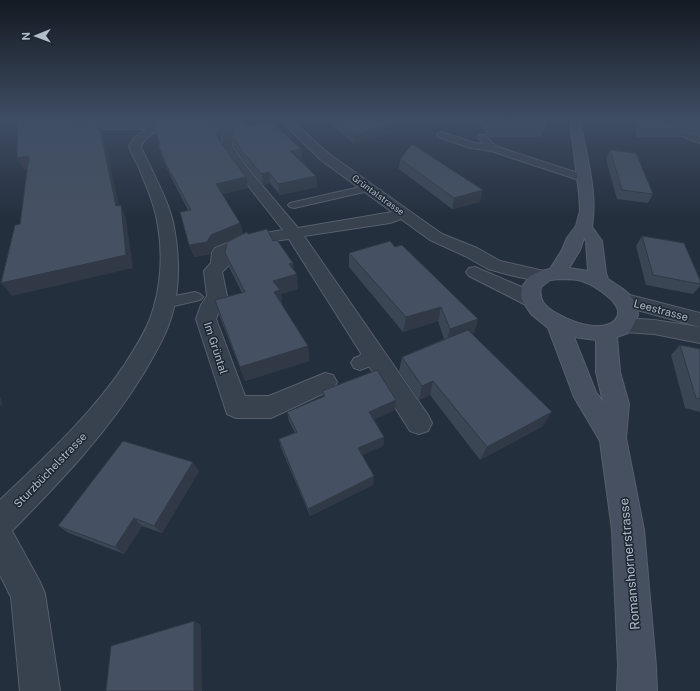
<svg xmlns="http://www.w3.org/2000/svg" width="700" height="691" font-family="'Public Sans',sans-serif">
  <rect width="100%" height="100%" fill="#242f3e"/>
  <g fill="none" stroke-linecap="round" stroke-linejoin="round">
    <defs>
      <g id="service">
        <polygon points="641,120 653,120 700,137 700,143"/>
        <polygon points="77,125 158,125 162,127 158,129 85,129 81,131 77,129"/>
        <polygon points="441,132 475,143 484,144 478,137 479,135 485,135 495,146 587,176 588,178 587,180 579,180 491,151 471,148 438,137 437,135 438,133"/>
        <polygon points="369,185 373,186 374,188 373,190 294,208 290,207 288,205 290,203"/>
        <polygon points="195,292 200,294 203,297 200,300 165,308 160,307 157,303 160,299"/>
        <polygon points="370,344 376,346 379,350 373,365 360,370 354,368 351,363 354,358 360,356 364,346"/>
      </g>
      <g id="minor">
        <path d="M 53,120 L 165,122 L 193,120 L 192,122 C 173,127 151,127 141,146 C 143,154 148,160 151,168 C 160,187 170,206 174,227 C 179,254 180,284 173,311 C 168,332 156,352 145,371 C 109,431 61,481 12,531 L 40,582 L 45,594 L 60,691 L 20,691 L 11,597 L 0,575 L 0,500 C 45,457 91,415 125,364 C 135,348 145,333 151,316 C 161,288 163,255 158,226 C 155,206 147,187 139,168 C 136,161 131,154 129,146 L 135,137 L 149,127 L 68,126 L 54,122 Z"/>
        <polygon points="206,120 217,120 235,138 232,145 245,165 298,228 392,212 321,160 280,120 291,120 329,154 442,234 477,248 500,261 548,272 551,276 548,280 542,282 510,275 488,269 465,256 430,240 401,219 390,223 304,236 428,415 432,423 428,431 419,434 410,431 289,239 251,244 229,255 229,265 222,272 227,296 221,305 216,319 245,396 269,396 325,373 333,375 337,382 333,389 271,418 236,418 227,414 196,319 201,305 207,296 204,271 211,263 212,252 215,248 241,237 283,230 236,170 220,145 223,138"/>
        <polygon points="475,267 538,294 541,299 538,304 531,305 524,304 469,276 466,272 469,268"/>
      </g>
      <g id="tertiary">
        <polygon points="622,293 700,313 700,327 615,304 612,299 615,294"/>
        <polygon points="624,318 654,320 700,327 700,343 654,334 624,332 617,330 614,325 617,320"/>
      </g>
      <path id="secondary" d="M 570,120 L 580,120 C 586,155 598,192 592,227 L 602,241 L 606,273 L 608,279 L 623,289 L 630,295 L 637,307 L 638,315 L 632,328 L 628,333 L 617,337 L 620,372 L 629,404 L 626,438 L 644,530 L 656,666 L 657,691 L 617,691 L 618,666 L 612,530 L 600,441 L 574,397 L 548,328 L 531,314 L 523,302 L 521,294 L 522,287 L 529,277 L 538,272 L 550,269 L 562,250 L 567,238 L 576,226 L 580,211 L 579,194 ZM 584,238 L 586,241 L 588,271 L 569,268 L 580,250 ZM 560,279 C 567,279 575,279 582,281 C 593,285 629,305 615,320 C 601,336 553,317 543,302 C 540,297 540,293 541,287 L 550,280 ZM 574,337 L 596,340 L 596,372 L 603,402 L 596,392 Z"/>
    </defs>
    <use href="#service" stroke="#565f6c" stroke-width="2"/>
    <use href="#minor" stroke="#565f6c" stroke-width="2"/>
    <use href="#tertiary" stroke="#565f6c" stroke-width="2"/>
    <use href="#secondary" stroke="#565f6c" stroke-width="2"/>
    <use href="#service" fill="#38414e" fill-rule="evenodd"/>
    <use href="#minor" fill="#38414e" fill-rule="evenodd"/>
    <use href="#tertiary" fill="#38414e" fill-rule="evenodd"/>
    <use href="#secondary" fill="#465061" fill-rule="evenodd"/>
  </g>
  <g fill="#3b4654">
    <polygon points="219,120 241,120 247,126 301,149 302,159 300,160 316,176 317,187 280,195 270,183 263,185 246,164 234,145 232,135 232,133"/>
    <polygon points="325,120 435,120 354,144"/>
    <polygon points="477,120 547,120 542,137 489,137"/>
    <polygon points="636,120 700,120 700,136 683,130 680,137 636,137"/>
    <polygon points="219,129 221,138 220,141 246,177 248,188 222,194 240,223 243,234 248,234 273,241 293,263 294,271 298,289 281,294 282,304 282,305 308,346 309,361 245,381 219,315 215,300 242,293 229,267 225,253 228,241 214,247 210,254 194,257 189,245 188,210 171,177 161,155 158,145"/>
    <polygon points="610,150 653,194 648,203 617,199 606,159"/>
    <polygon points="400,159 480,202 452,209 399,169"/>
    <polygon points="642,236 700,280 700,286 693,294 646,285 636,246"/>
    <polygon points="395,247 478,319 474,333 472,334 543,426 480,460 430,395 419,400 399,371 402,357 444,339 438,321 403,332 349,267 349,253"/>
    <polygon points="680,345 700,349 700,412 685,408 671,355"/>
    <polygon points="322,391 395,410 374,419 384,437 383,446 362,455 374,476 373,485 310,516 281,448 279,439 295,433 289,421 287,412 323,397"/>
    <polygon points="199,471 162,533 142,526 124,554 69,533 58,526"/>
  </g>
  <g fill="#303945">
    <polygon points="98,120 102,130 122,218 116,206"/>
    <polygon points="406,120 435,120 354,144 354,135"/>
    <polygon points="219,129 221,138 219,146 216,136"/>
    <polygon points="301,149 302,159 292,161 290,151"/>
    <polygon points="29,156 36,167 24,170 17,158"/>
    <polygon points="269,172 270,183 263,185 262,174"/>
    <polygon points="316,176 317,187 280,195 278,184"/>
    <polygon points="246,177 248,188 219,195 216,184"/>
    <polygon points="483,190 480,202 452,209 454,198"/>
    <polygon points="121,205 126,218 133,268 12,296 1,283"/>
    <polygon points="240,223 243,235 214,247 210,254 194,257 189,245 211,235"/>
    <polygon points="293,263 295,275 297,274 298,289 281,294 282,304 277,307 274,292 273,281 289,264"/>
    <polygon points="441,307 438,321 403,332 406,317"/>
    <polygon points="478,319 474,333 446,344 450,329"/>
    <polygon points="308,346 309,361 245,381 240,367"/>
    <polygon points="433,381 430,395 419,400 422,386"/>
    <polygon points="0,397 3,405 0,406"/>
    <polygon points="396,400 395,410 369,422 369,412"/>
    <polygon points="552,412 543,426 480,460 487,447"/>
    <polygon points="384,437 383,446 358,457 358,448"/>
    <polygon points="193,462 199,471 162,533 154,526"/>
    <polygon points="374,476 373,485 310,516 308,509"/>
    <polygon points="134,518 142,526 124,554 115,547"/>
    <polygon points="194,621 201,625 202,691 194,691"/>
  </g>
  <g fill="#455162" stroke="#303945">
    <polygon points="18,120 72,120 73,122 78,126 84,123 84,120 98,120 116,206 121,205 126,255 1,283 15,225 20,224 29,156 17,158"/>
    <polygon points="167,120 211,120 219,129 216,136 246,177 216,184 240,223 211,235 207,242 189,245 180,212 191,210 167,166 158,145 160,145 153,124"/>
    <polygon points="227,120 241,120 247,126 271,122 301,149 290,151 316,176 278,184 269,172 262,174 244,154 232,135 234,127"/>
    <polygon points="335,120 406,120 354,135"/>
    <polygon points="485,120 547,120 545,128 491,128"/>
    <polygon points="639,120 659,120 684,129 639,130"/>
    <polygon points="680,120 700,120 700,127"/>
    <polygon points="412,144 483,190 454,198 400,159"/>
    <polygon points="610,150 636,153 653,194 622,190"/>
    <polygon points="267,229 273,241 277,240 293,263 289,264 297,274 273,281 280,290 274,292 308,346 240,367 215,300 245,292 225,253 227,242 247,232 248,234"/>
    <polygon points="642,236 684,243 700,280 700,284 653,275"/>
    <polygon points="390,241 395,247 402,245 478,319 450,329 441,307 406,317 349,253"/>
    <polygon points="468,330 552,412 487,447 433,381 422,386 402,357"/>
    <polygon points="680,345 700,349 700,399 696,398"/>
    <polygon points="377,370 396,400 369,412 384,437 358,448 374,476 308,509 279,439 297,432 287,412 325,396 322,391"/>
    <polygon points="123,441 193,462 154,526 134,518 115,547 58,526"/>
    <polygon points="194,621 194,691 106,691 111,646"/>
  </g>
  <linearGradient id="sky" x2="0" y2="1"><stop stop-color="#141a22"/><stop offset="0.55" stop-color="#3f4d63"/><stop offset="1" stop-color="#3f4d63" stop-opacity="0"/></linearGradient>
  <rect width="700" height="217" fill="url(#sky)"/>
  <g text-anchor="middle" stroke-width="3" stroke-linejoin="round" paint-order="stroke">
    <g font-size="9" fill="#b4bcc9" stroke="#1d2633">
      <text transform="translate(378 195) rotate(36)" y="3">Grüntalstrasse</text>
    </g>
    <g font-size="11" fill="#b4bcc9" stroke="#1d2633">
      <text transform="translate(661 310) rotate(15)" y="4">Leestrasse</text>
      <text transform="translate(216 348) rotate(72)" y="4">Im Grüntal</text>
      <text transform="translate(50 470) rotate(-46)" y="4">Sturzbüchelstrasse</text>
    </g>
    <g font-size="13" fill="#b4bcc9" stroke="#1d2633">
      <text transform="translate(629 564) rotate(-95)" y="5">Romanshornerstrasse</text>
    </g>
  </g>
  <g transform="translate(36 36) rotate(269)" stroke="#1d2633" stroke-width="3" paint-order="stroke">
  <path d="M0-3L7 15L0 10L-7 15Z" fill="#b4bcc9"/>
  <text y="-6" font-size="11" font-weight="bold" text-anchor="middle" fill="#b4bcc9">N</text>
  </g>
</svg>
